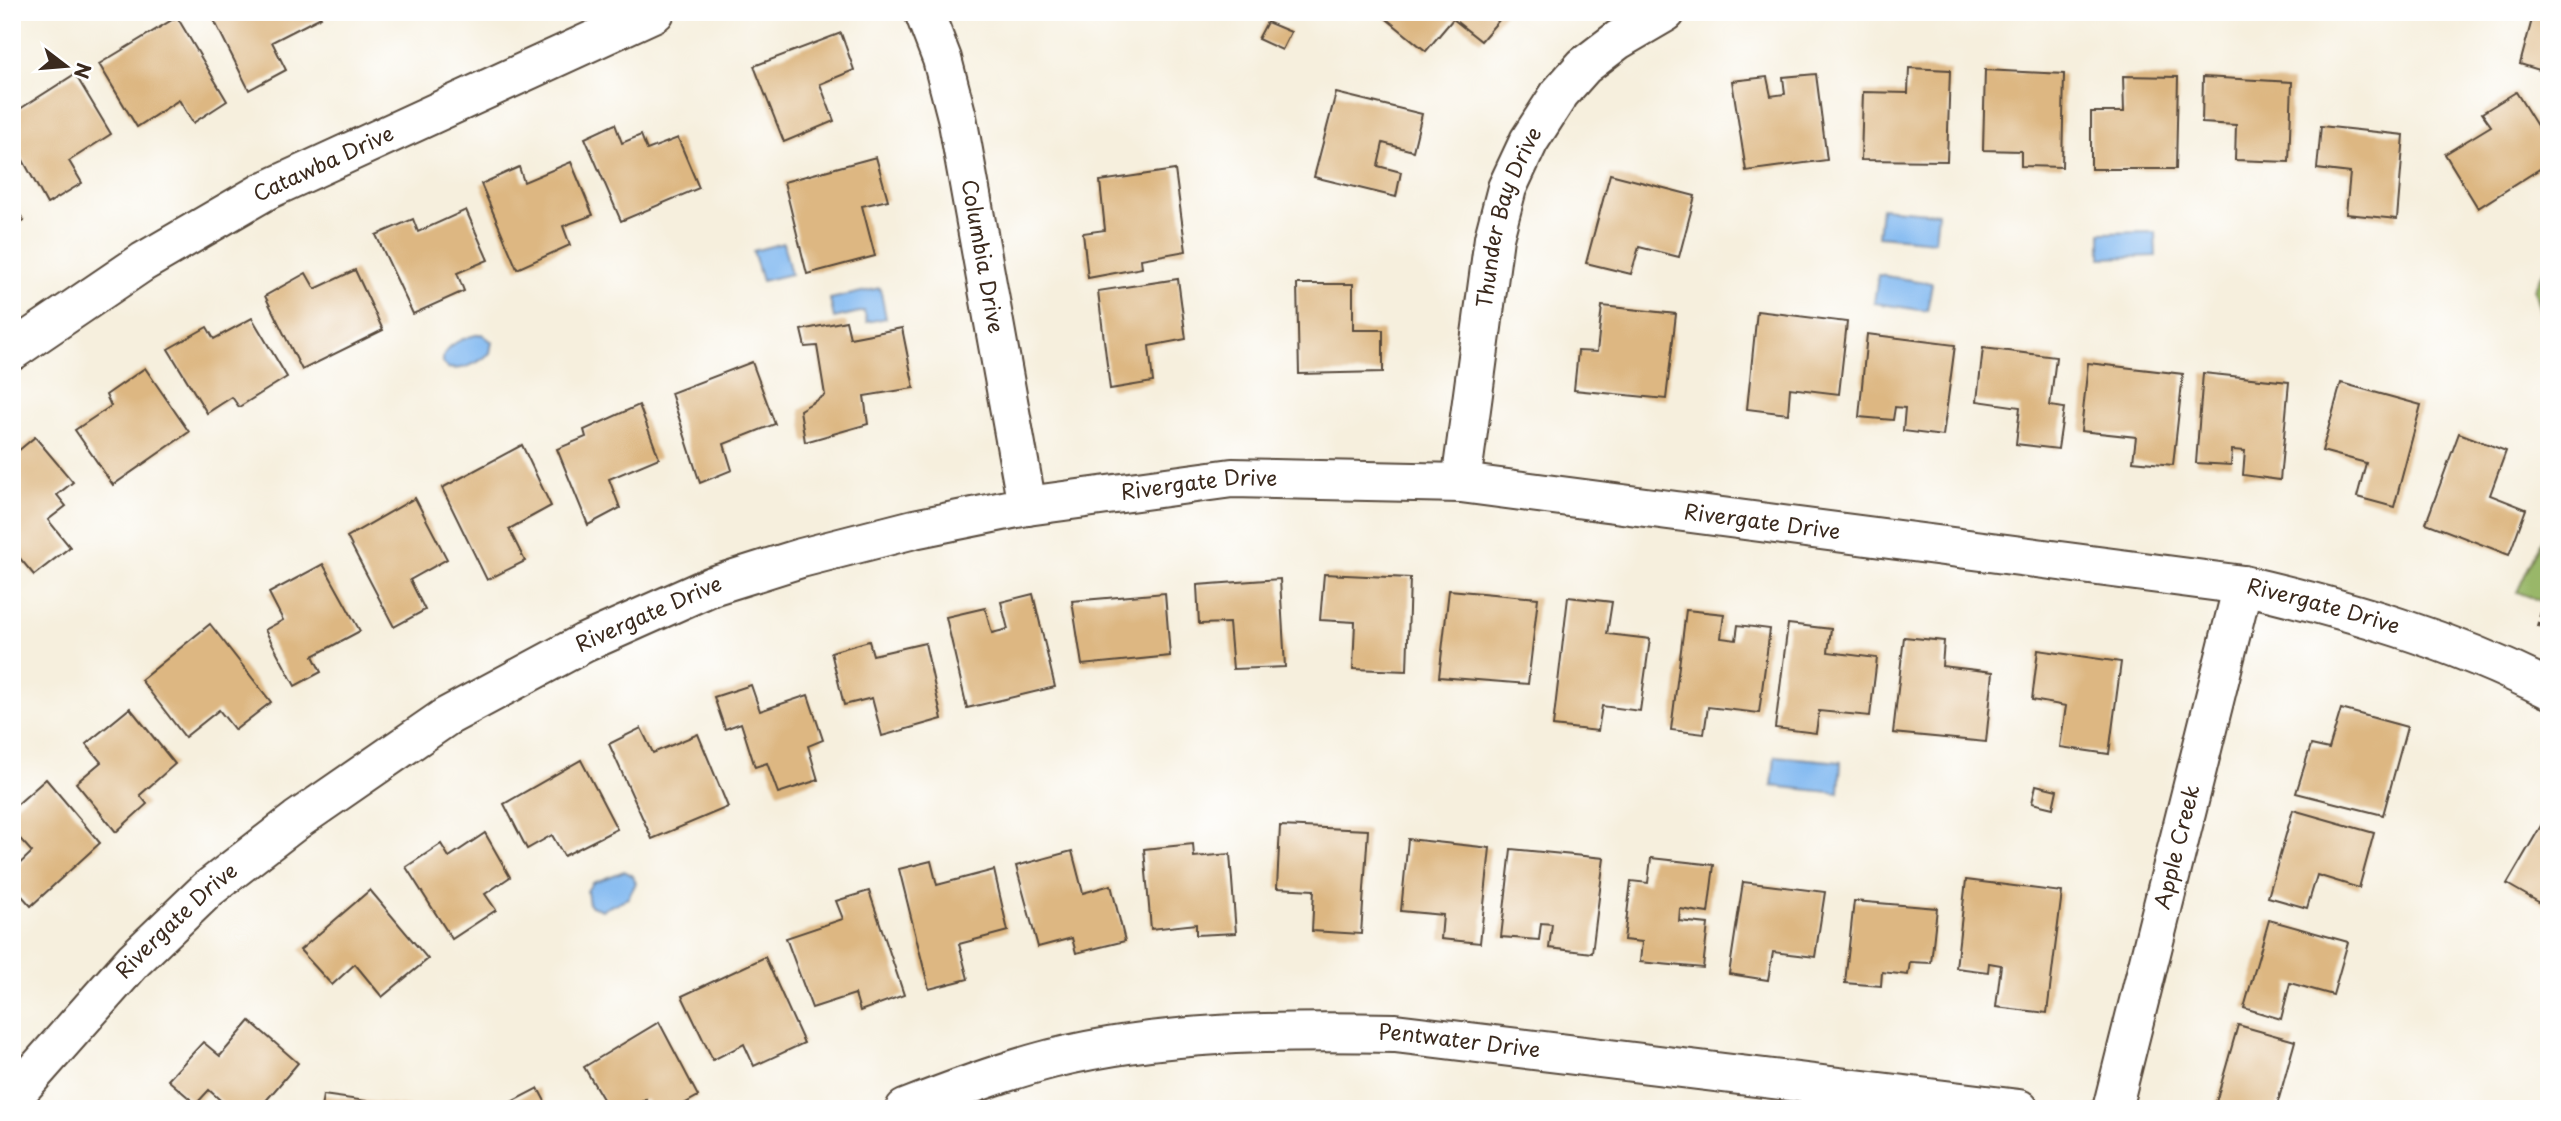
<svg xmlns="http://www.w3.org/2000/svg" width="2561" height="1121" font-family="'Playpen Sans',sans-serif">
  <rect width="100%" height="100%" fill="#fff"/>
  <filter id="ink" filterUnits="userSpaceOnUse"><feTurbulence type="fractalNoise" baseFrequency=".0143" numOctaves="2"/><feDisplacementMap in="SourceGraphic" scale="14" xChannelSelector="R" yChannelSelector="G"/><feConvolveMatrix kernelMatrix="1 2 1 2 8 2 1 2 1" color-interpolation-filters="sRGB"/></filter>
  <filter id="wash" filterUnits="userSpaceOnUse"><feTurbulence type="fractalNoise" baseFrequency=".00686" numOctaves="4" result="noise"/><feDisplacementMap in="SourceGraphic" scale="28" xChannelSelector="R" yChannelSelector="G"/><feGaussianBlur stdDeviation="1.57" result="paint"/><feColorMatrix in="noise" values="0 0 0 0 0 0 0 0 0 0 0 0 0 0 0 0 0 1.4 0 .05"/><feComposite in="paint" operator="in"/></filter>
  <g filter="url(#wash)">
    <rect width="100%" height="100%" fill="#f6efdd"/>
    <g fill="#99b769" stroke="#6a7044" stroke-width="2">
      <polygon points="2549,261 2549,342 2534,289"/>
      <polygon points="2549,524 2549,604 2517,592"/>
    </g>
    <g fill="#80b8f0" stroke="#5e7187" stroke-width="2">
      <polygon points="1881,208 1938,213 1935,241 1878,236"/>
      <polygon points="2155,232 2156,256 2101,258 2101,233"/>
      <polygon points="783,243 791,274 762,281 753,251"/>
      <polygon points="1878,275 1932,283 1927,311 1874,303"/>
      <polygon points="880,288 886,318 867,322 864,311 834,318 830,299"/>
      <path d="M 482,334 L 492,342 L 490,353 C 479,363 463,371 448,368 L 443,363 C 441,345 467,336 482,334 Z"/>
      <polygon points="1775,756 1841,762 1839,793 1772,786"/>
      <polygon points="624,871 632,875 636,883 628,898 602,910 589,905 587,891 592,883"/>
    </g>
    <g id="blocks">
      <g fill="#ddb782">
        <polygon points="210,12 318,12 321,17 272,42 286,70 249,90"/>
        <polygon points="1277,12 1295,12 1291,19"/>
        <polygon points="1378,12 1506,12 1481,41 1453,19 1426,51"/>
        <polygon points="2534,12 2549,12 2549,73 2520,64"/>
        <polygon points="177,17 227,101 193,123 179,100 137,127 99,64"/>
        <polygon points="1267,22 1291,32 1282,50 1258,39"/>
        <polygon points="841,33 854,70 820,84 834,121 784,142 754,66"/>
        <polygon points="1909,68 1950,70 1947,161 1861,160 1863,92 1908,93"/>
        <polygon points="1985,70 2064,74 2062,167 2021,166 2021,151 1983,150"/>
        <polygon points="75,74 111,134 69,161 82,183 47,204 12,140 12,114"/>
        <polygon points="1816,74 1827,160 1746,171 1732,81 1767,77 1771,96 1785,94 1783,77"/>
        <polygon points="2123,76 2178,77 2176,169 2091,169 2091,112 2124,112"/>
        <polygon points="2203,77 2292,82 2289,162 2235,160 2236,125 2202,123"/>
        <polygon points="2516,92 2549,145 2549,163 2478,208 2445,154 2491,126 2482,113"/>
        <polygon points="1336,93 1422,114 1413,151 1383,143 1378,166 1401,172 1396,197 1314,177"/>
        <polygon points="615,124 622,143 641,135 647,150 678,138 699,188 621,221 585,138"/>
        <polygon points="2321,126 2404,135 2397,219 2346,214 2350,173 2317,169"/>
        <polygon points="876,157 888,200 862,206 875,256 807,274 784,182"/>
        <polygon points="571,162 593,215 563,226 570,245 517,269 481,184 519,167 524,182"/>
        <polygon points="1175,170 1186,251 1141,259 1142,268 1088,278 1083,233 1105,230 1100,181"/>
        <polygon points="1610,174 1695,196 1679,257 1639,247 1631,274 1586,263"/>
        <polygon points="12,205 24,220 12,229"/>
        <polygon points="466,210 488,260 457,273 464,291 413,314 376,235 413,219 418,232"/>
        <polygon points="355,270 383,330 302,370 265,296 306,273 315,289"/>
        <polygon points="1178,279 1186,339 1149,346 1153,382 1110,389 1098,291"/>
        <polygon points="1297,284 1353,284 1353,330 1383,330 1383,372 1299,374"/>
        <polygon points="1602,306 1676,314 1666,399 1574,390 1578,351 1597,352"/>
        <polygon points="1757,311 1847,322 1839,394 1790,388 1788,414 1747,409"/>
        <polygon points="252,318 287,377 239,407 232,397 207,413 168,349 207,327 214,339"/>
        <polygon points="846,321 850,338 902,328 914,388 864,396 868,424 805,442 800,410 825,395 817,346 805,347 801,330"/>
        <polygon points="1867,334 1955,345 1943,436 1903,431 1905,408 1895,407 1893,420 1859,417"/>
        <polygon points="1983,348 2056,357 2050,406 2064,408 2058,449 2016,444 2020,407 1977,401"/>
        <polygon points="752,362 775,424 724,444 732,470 700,483 671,393"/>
        <polygon points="2088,363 2183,374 2173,465 2133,461 2136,437 2081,431"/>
        <polygon points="145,368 189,432 113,485 75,430 111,406 106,395"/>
        <polygon points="2203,373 2289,382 2280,480 2243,475 2245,451 2232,450 2231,465 2196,463"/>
        <polygon points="2341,383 2421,405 2394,507 2357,497 2366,463 2322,451"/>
        <polygon points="639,405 659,458 609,479 620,508 588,525 557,449 586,437 584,430"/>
        <polygon points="2459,433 2506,451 2490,495 2526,509 2509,555 2426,523"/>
        <polygon points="35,437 73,482 57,495 66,506 48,520 70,547 34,575 12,549 12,456"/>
        <polygon points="522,445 551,506 509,529 525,561 487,580 442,488"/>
        <polygon points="415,498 447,559 410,580 425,610 394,627 347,537"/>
        <polygon points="323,564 360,631 313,656 321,672 295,686 265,630 283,620 269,593"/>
        <polygon points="1324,574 1410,578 1407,671 1353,669 1355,622 1320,620"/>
        <polygon points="1280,579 1285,667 1233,669 1229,623 1199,624 1197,585"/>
        <polygon points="1449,590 1538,598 1528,684 1439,677"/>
        <polygon points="1165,593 1170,656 1082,665 1072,601"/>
        <polygon points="1033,594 1055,687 967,708 946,617 985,608 992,633 1008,629 1001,602"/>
        <polygon points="1568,597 1612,602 1607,634 1650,639 1640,711 1602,706 1598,731 1553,726"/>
        <polygon points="1686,610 1724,614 1721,638 1736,640 1738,625 1770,629 1759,713 1708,707 1704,734 1671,730"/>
        <polygon points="210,624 271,702 235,730 219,710 185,737 141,680"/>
        <polygon points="1788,624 1831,629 1828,652 1877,658 1870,716 1819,711 1816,733 1775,728"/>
        <polygon points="1904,637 1944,641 1942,666 1993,672 1986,742 1893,733"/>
        <polygon points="869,641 873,655 925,643 942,719 882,736 872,698 844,705 831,652"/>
        <polygon points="2038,650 2121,662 2109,754 2060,747 2066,706 2032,700"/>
        <polygon points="751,685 760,711 808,695 823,740 808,746 818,780 778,793 767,763 755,767 741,723 725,729 714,697"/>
        <polygon points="130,708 175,764 140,795 147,804 116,832 76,783 101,762 86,744"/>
        <polygon points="2341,709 2407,727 2383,815 2296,793 2311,745 2329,749"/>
        <polygon points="641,728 653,753 698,734 728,807 652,839 609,744"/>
        <polygon points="581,760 617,829 564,856 552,835 527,849 504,804"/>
        <polygon points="46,779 100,843 31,906 12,885 12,871 32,852 12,830 12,809"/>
        <polygon points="2036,785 2057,790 2053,808 2032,803"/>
        <polygon points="2293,810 2374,833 2359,888 2317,875 2307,908 2268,897"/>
        <polygon points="2549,812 2549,908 2507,884"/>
        <polygon points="1280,826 1368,830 1361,934 1312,931 1314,890 1277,888"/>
        <polygon points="485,833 510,877 485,894 496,910 452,939 406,867 441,844 449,857"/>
        <polygon points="1408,839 1490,848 1480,943 1441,939 1443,915 1401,911"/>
        <polygon points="1193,844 1194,857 1230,854 1236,933 1196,935 1196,924 1151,929 1144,849"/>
        <polygon points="1511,849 1604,858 1592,953 1549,948 1552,924 1541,923 1539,940 1501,937"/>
        <polygon points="1072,851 1083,893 1111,885 1125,941 1076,953 1072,938 1038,947 1016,866"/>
        <polygon points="1651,858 1714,865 1708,913 1680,909 1679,921 1708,924 1703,968 1640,962 1642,942 1624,940 1631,881 1648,883"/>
        <polygon points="931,861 937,885 994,870 1008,931 959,944 968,979 929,989 899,869"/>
        <polygon points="1966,880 2062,892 2047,1013 1996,1007 2001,965 1989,963 1988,972 1956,968"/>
        <polygon points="1743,882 1825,892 1815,957 1773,952 1768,980 1729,974"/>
        <polygon points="370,890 428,959 382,997 355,964 332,985 300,950"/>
        <polygon points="869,891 904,995 860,1011 855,994 812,1008 786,938 843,919 836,901"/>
        <polygon points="1854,901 1937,908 1931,963 1910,962 1908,975 1882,972 1881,986 1845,983"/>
        <polygon points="2269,920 2348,942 2333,995 2290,983 2281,1019 2244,1008"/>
        <polygon points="765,957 804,1043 754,1066 744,1044 713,1060 682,996"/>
        <polygon points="250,1021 298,1063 259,1109 230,1109 209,1090 196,1104 168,1080 203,1042 220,1056"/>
        <polygon points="659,1022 698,1096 675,1109 651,1109 646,1099 630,1109 609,1109 584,1067"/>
        <polygon points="2238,1025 2295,1041 2276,1109 2214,1109"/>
        <polygon points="538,1088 549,1109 498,1109"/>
        <polygon points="323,1095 410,1107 410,1109 321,1109"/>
      </g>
    </g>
  </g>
  <g filter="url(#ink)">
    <use href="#blocks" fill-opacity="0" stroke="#57483b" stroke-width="2"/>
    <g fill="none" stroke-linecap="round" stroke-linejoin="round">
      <defs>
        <g id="minor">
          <path id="s1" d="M 924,12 L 942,59 L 957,117 L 1027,506"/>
          <path id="s2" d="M 12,351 L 143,262 L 265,191 L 655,12"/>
          <path id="s3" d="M 1461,483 L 1494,238 L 1507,188 L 1529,141 L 1560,93 L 1584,66 L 1618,40 L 1666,12"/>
          <path id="s4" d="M 12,1098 L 134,960 L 208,889 L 297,820 L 446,717 L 584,643 L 712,586 L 801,558 L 914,529 L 1027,506 L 1232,478 L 1461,483 L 2243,585 C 2350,610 2450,639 2549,689"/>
          <path id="s5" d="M 905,1109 C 953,1090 1001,1072 1051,1059 C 1162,1031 1281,1031 1395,1033 L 2019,1109"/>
          <path id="s6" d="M 2112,1109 L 2243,585"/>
        </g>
      </defs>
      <use href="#minor" stroke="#57483b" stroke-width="42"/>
      <polyline stroke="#57483b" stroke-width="4.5" stroke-dasharray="5 5" stroke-linecap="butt" points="2538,627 2549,586"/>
      <use href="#minor" stroke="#fff" stroke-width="38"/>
    </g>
  </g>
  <g text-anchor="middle" stroke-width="6" stroke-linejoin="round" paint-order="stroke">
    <g font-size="21" fill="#3b2a1e" stroke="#fff">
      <text dy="7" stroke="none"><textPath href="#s2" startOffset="364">Catawba Drive</textPath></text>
      <text dy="7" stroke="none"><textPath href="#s3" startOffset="271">Thunder Bay Drive</textPath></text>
      <text dy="7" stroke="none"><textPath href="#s1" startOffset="252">Columbia Drive</textPath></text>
      <text dy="7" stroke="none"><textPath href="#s4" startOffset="1376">Rivergate Drive</textPath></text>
      <text dy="7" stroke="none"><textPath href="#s4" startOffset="1942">Rivergate Drive</textPath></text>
      <text dy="7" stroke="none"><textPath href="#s4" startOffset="2510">Rivergate Drive</textPath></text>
      <text dy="7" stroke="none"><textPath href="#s4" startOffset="808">Rivergate Drive</textPath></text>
      <text dy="7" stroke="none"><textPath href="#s6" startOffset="270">Apple Creek</textPath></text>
      <text dy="7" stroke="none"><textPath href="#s4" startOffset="242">Rivergate Drive</textPath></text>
      <text dy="7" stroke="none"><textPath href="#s5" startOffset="565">Pentwater Drive</textPath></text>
    </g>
  </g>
  <rect width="2561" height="1121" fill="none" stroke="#fff" stroke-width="42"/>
  <g transform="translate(66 66) rotate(106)" stroke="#ffffff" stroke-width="5" paint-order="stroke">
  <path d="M0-5L12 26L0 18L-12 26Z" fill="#3b2a1e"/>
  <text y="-10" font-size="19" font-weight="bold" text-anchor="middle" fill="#3b2a1e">N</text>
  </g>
</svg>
